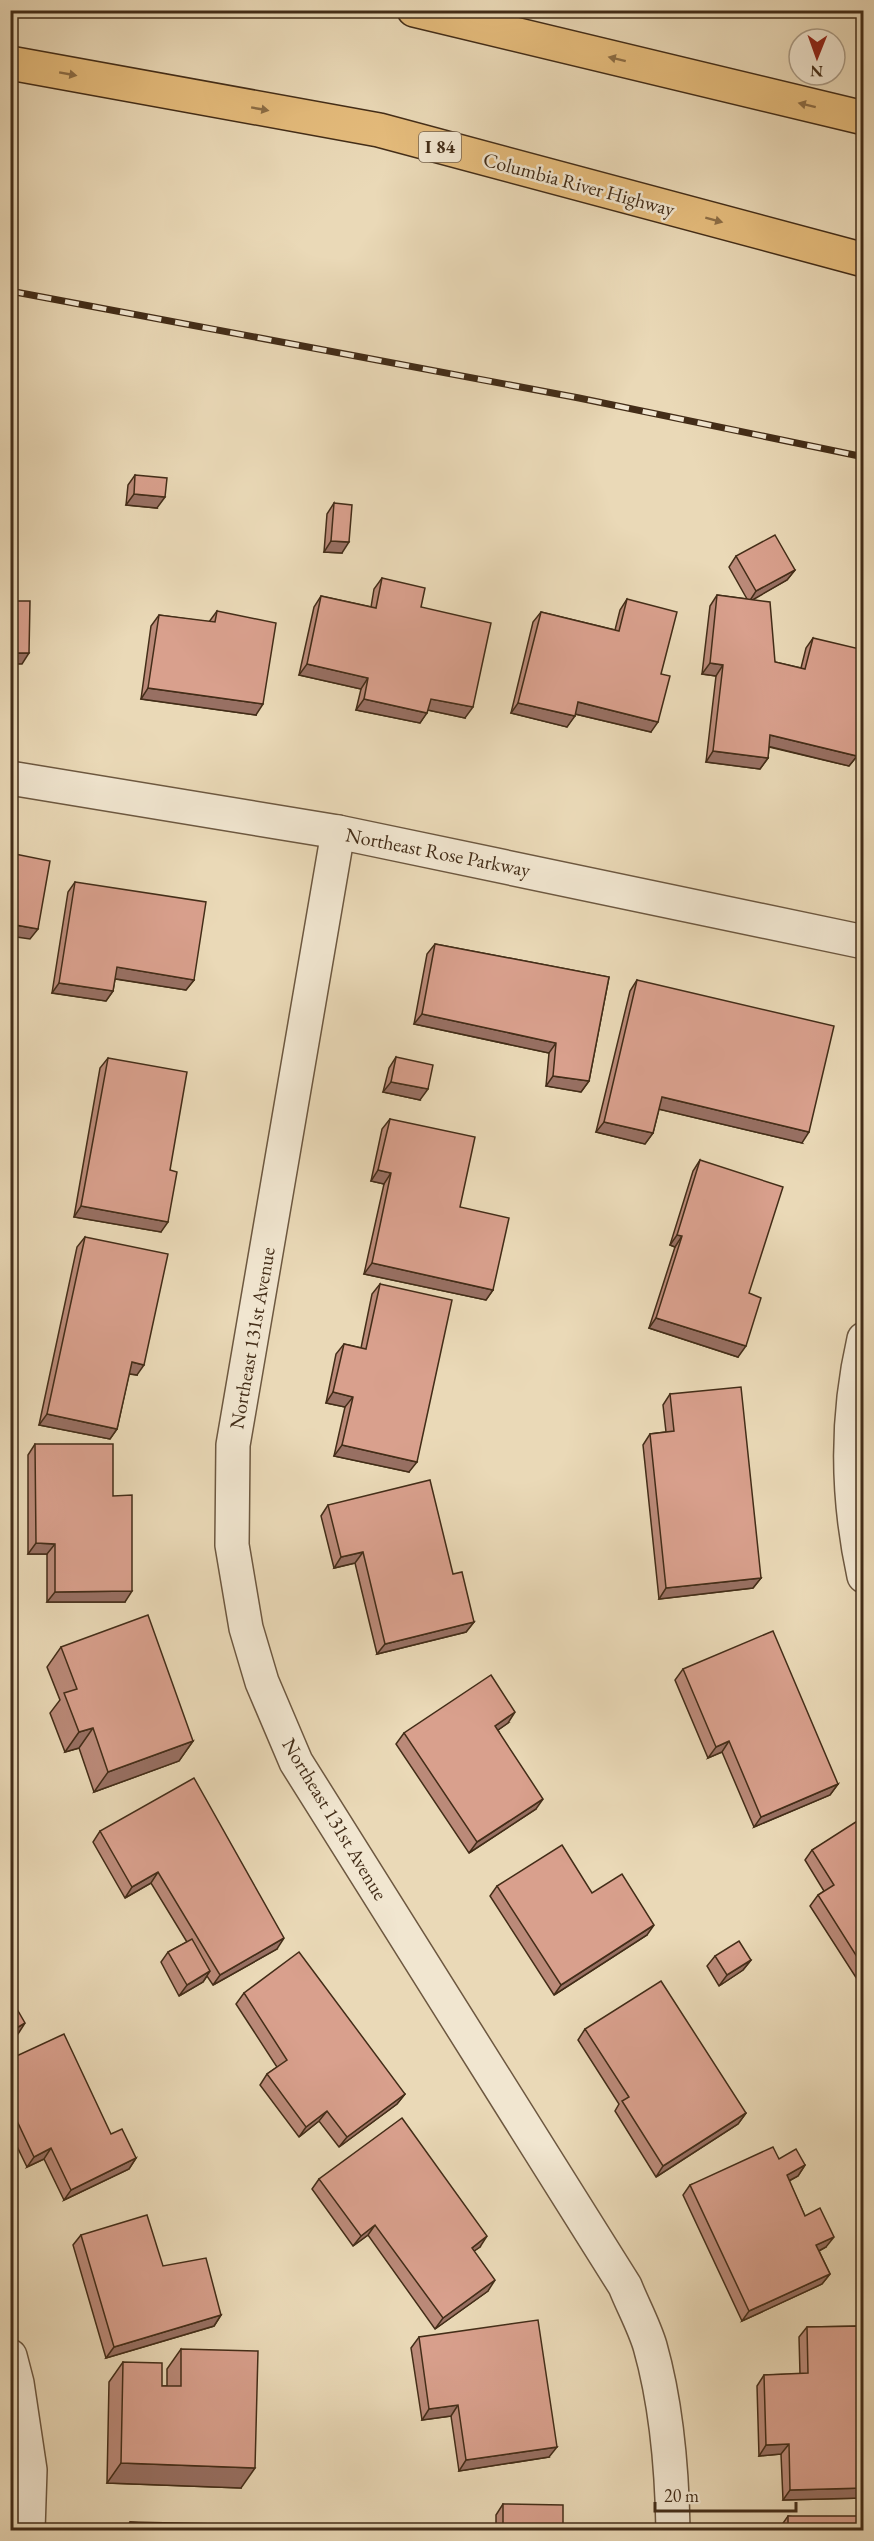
<svg xmlns="http://www.w3.org/2000/svg" width="874" height="2541" font-family="'EB Garamond',serif">
  <rect width="100%" height="100%" fill="#ead9b7"/>
  <filter id="stains"><feTurbulence type="fractalNoise" baseFrequency=".00333" numOctaves="4"/><feColorMatrix values="0 0 0 0 .2 0 0 0 0 .09 0 0 0 0 .02 0 0 0 .5 -.17"/></filter>
  <radialGradient id="worn" r=".72"><stop offset=".6" stop-color="#630" stop-opacity="0"/><stop offset="1" stop-color="#630" stop-opacity=".3"/></radialGradient>
  <g fill="none" stroke-linecap="round" stroke-linejoin="round">
    <defs>
      <g id="minor">
        <polyline points="10,778 338,832 864,942"/>
        <path d="M 338,832 L 233,1445 L 232,1545 L 246,1628 L 262,1682 L 296,1762 L 625,2286 C 633,2306 644,2326 650,2346 C 667,2406 672,2469 673,2530"/>
        <path d="M 864,1339 C 846,1417 847,1498 864,1576"/>
        <polyline points="10,2356 17,2383 30,2470 28,2530"/>
      </g>
      <g id="highway">
        <polyline points="414,10 864,118"/>
        <polyline points="10,63 379,130 864,260"/>
      </g>
    </defs>
    <use href="#minor" stroke="#6d5840" stroke-width="36"/>
    <use href="#highway" stroke="#432d18" stroke-width="36"/>
    <use href="#minor" stroke="#f1e6d0" stroke-width="33"/>
    <use href="#highway" stroke="#e5bc7c" stroke-width="33"/>
    <defs>
      <polyline id="rail" points="10,291 579,398 864,457"/>
    </defs>
    <use href="#rail" stroke="#432d18" stroke-width="7"/>
    <use href="#rail" stroke="#f1e6d0" stroke-width="4.5" stroke-dasharray="14" stroke-linecap="butt"/>
  </g>
  <g fill="#bb8a79" stroke="#432d18" stroke-width="1.5">
    <polygon points="135,475 157,508 126,505 128,485"/>
    <polygon points="334,503 342,553 324,552 327,514"/>
    <polygon points="736,556 795,570 787,580 753,599 775,662 801,668 806,648 813,638 857,756 849,766 769,747 768,758 760,769 706,762 716,676 702,674 710,606 717,595 747,599 729,567"/>
    <polygon points="382,578 421,607 465,718 428,710 420,723 356,710 361,689 299,675 314,607 321,596 371,607 374,589"/>
    <polygon points="627,599 661,674 651,732 575,714 567,727 511,713 533,622 541,612 615,630 620,610"/>
    <polygon points="217,611 256,715 141,699 151,626 159,615 209,622"/>
    <polygon points="75,882 194,980 186,990 115,979 113,991 106,1001 52,993 68,892"/>
    <polygon points="435,944 609,977 589,1081 581,1092 546,1086 549,1053 414,1024 427,954"/>
    <polygon points="637,980 802,1143 659,1109 653,1133 645,1144 596,1132 630,991"/>
    <polygon points="396,1057 420,1100 383,1092 389,1068"/>
    <polygon points="108,1058 170,1170 161,1232 74,1217 100,1068"/>
    <polygon points="390,1119 460,1207 493,1290 486,1300 364,1274 384,1184 371,1181 382,1129"/>
    <polygon points="700,1160 749,1293 738,1357 649,1328 675,1247 670,1245 693,1171"/>
    <polygon points="85,1237 137,1375 129,1374 117,1429 110,1439 39,1425 77,1247"/>
    <polygon points="380,1284 409,1472 334,1456 345,1407 326,1403 336,1354 344,1344 361,1348 372,1294"/>
    <polygon points="670,1394 761,1578 753,1588 659,1599 643,1445 650,1434 666,1432 663,1405"/>
    <polygon points="35,1444 113,1496 125,1602 47,1602 47,1554 28,1554 28,1455"/>
    <polygon points="328,1505 453,1574 474,1622 466,1632 377,1654 355,1563 334,1568 321,1516"/>
    <polygon points="61,1647 193,1741 179,1761 94,1792 79,1748 65,1752 50,1713 60,1700 47,1667"/>
    <polygon points="683,1669 838,1784 830,1795 754,1827 722,1752 708,1758 675,1680"/>
    <polygon points="508,1723 498,1730 536,1809 469,1853 396,1744 404,1733"/>
    <polygon points="864,1820 864,1990 810,1906 818,1895 824,1891 805,1860 812,1850"/>
    <polygon points="100,1831 277,1949 213,1985 207,1976 203,1982 179,1996 161,1962 168,1952 187,1942 151,1883 125,1898 93,1842"/>
    <polygon points="497,1886 592,1893 647,1935 554,1995 490,1896"/>
    <polygon points="715,1956 751,1960 743,1970 719,1986 707,1966"/>
    <polygon points="244,1993 405,2094 397,2104 339,2147 319,2121 299,2137 260,2085 267,2074 277,2067 236,2004"/>
    <polygon points="585,2029 746,2113 738,2124 656,2177 615,2111 619,2104 578,2040"/>
    <polygon points="10,2059 111,2134 136,2158 129,2169 64,2200 44,2159 27,2167 10,2132"/>
    <polygon points="779,2159 805,2165 798,2176 789,2181 805,2216 826,2247 819,2251 830,2274 822,2284 742,2321 683,2195 690,2185"/>
    <polygon points="319,2179 480,2247 474,2251 488,2291 435,2329 368,2235 353,2246 312,2189"/>
    <polygon points="81,2235 163,2266 221,2315 214,2326 106,2358 73,2245"/>
    <polygon points="864,2326 864,2498 783,2500 781,2454 759,2456 757,2386 764,2375 800,2374 799,2337 807,2327"/>
    <polygon points="419,2337 549,2457 459,2471 451,2416 422,2420 411,2348"/>
    <polygon points="181,2349 241,2488 107,2483 109,2382 123,2362 162,2386 167,2386 167,2369"/>
    <polygon points="503,2504 563,2530 479,2530 481,2528 496,2528 496,2515"/>
    <polygon points="788,2516 864,2530 780,2530 781,2526"/>
    <polygon points="130,2522 219,2530 125,2530"/>
  </g>
  <g fill="#987063" stroke="#432d18" stroke-width="1.5">
    <polygon points="134,494 165,497 157,508 126,505"/>
    <polygon points="331,541 349,542 342,553 324,552"/>
    <polygon points="795,570 787,580 749,602 756,591"/>
    <polygon points="15,653 29,653 22,664 10,664"/>
    <polygon points="710,663 723,665 716,676 702,674"/>
    <polygon points="307,664 368,678 361,689 299,675"/>
    <polygon points="10,673 15,673 10,680"/>
    <polygon points="148,688 263,704 256,715 141,699"/>
    <polygon points="364,699 427,713 420,723 356,710"/>
    <polygon points="431,699 473,707 465,718 423,709"/>
    <polygon points="578,702 658,722 651,732 571,713"/>
    <polygon points="518,703 575,716 567,727 511,713"/>
    <polygon points="770,735 857,756 849,766 763,745"/>
    <polygon points="713,751 768,758 760,769 706,762"/>
    <polygon points="10,924 38,929 30,939 10,936"/>
    <polygon points="117,967 194,980 186,990 110,978"/>
    <polygon points="59,983 113,991 106,1001 52,993"/>
    <polygon points="422,1014 556,1043 549,1053 414,1024"/>
    <polygon points="553,1076 589,1081 581,1092 546,1086"/>
    <polygon points="391,1082 428,1089 420,1100 383,1092"/>
    <polygon points="662,1097 809,1132 802,1143 654,1108"/>
    <polygon points="604,1122 653,1133 645,1144 596,1132"/>
    <polygon points="378,1170 391,1173 384,1184 371,1181"/>
    <polygon points="81,1206 168,1222 161,1232 74,1217"/>
    <polygon points="677,1235 682,1236 675,1247 670,1245"/>
    <polygon points="372,1263 493,1290 486,1300 364,1274"/>
    <polygon points="656,1318 746,1346 738,1357 649,1328"/>
    <polygon points="132,1362 144,1365 137,1375 124,1373"/>
    <polygon points="333,1392 353,1397 345,1407 326,1403"/>
    <polygon points="47,1414 117,1429 110,1439 39,1425"/>
    <polygon points="342,1445 417,1462 409,1472 334,1456"/>
    <polygon points="36,1543 55,1544 47,1554 28,1554"/>
    <polygon points="363,1552 355,1563 334,1568 341,1557"/>
    <polygon points="761,1578 753,1588 659,1599 666,1588"/>
    <polygon points="132,1591 125,1602 47,1602 55,1592"/>
    <polygon points="474,1622 466,1632 377,1654 385,1644"/>
    <polygon points="515,1712 508,1723 488,1737 495,1726"/>
    <polygon points="93,1728 79,1748 65,1752 79,1732"/>
    <polygon points="193,1741 179,1761 94,1792 108,1772"/>
    <polygon points="729,1741 722,1752 708,1758 716,1747"/>
    <polygon points="838,1784 830,1795 754,1827 761,1817"/>
    <polygon points="543,1799 536,1809 469,1853 477,1842"/>
    <polygon points="158,1872 151,1883 125,1898 132,1887"/>
    <polygon points="654,1925 647,1935 554,1995 561,1985"/>
    <polygon points="284,1938 277,1949 213,1985 220,1975"/>
    <polygon points="751,1960 743,1970 719,1986 727,1975"/>
    <polygon points="210,1971 203,1982 179,1996 187,1985"/>
    <polygon points="25,2023 18,2034 10,2038 10,2032"/>
    <polygon points="405,2094 397,2104 339,2147 347,2137"/>
    <polygon points="327,2111 319,2121 299,2137 306,2127"/>
    <polygon points="746,2113 738,2124 656,2177 663,2166"/>
    <polygon points="51,2148 44,2159 27,2167 34,2157"/>
    <polygon points="136,2158 129,2169 64,2200 71,2190"/>
    <polygon points="805,2165 798,2176 779,2186 787,2175"/>
    <polygon points="375,2225 368,2235 353,2246 361,2236"/>
    <polygon points="487,2236 480,2247 464,2258 472,2248"/>
    <polygon points="834,2237 826,2247 809,2256 816,2245"/>
    <polygon points="830,2274 822,2284 742,2321 749,2311"/>
    <polygon points="495,2280 488,2291 435,2329 443,2318"/>
    <polygon points="221,2315 214,2326 106,2358 114,2347"/>
    <polygon points="458,2405 451,2416 422,2420 429,2409"/>
    <polygon points="789,2444 781,2454 759,2456 766,2445"/>
    <polygon points="557,2447 549,2457 459,2471 466,2460"/>
    <polygon points="121,2463 255,2468 241,2488 107,2483"/>
    <polygon points="864,2488 864,2498 783,2500 790,2490"/>
  </g>
  <g fill="#d9a08d" stroke="#432d18" stroke-width="1.5">
    <polygon points="135,475 167,478 165,497 134,494"/>
    <polygon points="334,503 352,505 349,542 331,541"/>
    <polygon points="775,535 795,570 756,591 736,556"/>
    <polygon points="382,578 425,588 421,607 491,623 473,707 431,699 427,713 364,699 368,678 307,664 321,596 376,608"/>
    <polygon points="717,595 770,602 775,662 805,669 813,638 864,650 864,729 857,756 770,735 768,758 713,751 723,665 710,663"/>
    <polygon points="627,599 677,612 661,674 670,676 658,722 578,702 575,716 518,703 541,612 619,631"/>
    <polygon points="10,601 30,601 29,653 15,653 15,673 10,673"/>
    <polygon points="217,611 276,623 263,704 148,688 159,615 215,622"/>
    <polygon points="10,853 50,861 38,929 10,924"/>
    <polygon points="75,882 206,902 194,980 117,967 113,991 59,983"/>
    <polygon points="435,944 609,977 589,1081 553,1076 556,1043 422,1014"/>
    <polygon points="637,980 834,1026 809,1132 662,1097 653,1133 604,1122"/>
    <polygon points="396,1057 433,1065 428,1089 391,1082"/>
    <polygon points="108,1058 187,1072 170,1170 177,1172 168,1222 81,1206"/>
    <polygon points="390,1119 475,1137 460,1207 509,1218 493,1290 372,1263 391,1173 378,1170"/>
    <polygon points="700,1160 783,1187 749,1293 761,1298 746,1346 656,1318 682,1236 677,1235"/>
    <polygon points="85,1237 168,1254 144,1365 132,1362 117,1429 47,1414"/>
    <polygon points="380,1284 452,1300 417,1462 342,1445 353,1397 333,1392 344,1344 366,1349"/>
    <polygon points="741,1387 761,1578 666,1588 650,1434 674,1431 670,1394"/>
    <polygon points="35,1444 113,1444 113,1496 132,1495 132,1591 55,1592 55,1544 36,1543"/>
    <polygon points="430,1480 453,1574 462,1572 474,1622 385,1644 363,1552 341,1557 328,1505"/>
    <polygon points="148,1615 193,1741 108,1772 93,1728 79,1732 64,1693 77,1689 61,1647"/>
    <polygon points="773,1631 838,1784 761,1817 729,1741 716,1747 683,1669"/>
    <polygon points="491,1675 515,1712 495,1726 543,1799 477,1842 404,1733"/>
    <polygon points="194,1778 284,1938 220,1975 158,1872 132,1887 100,1831"/>
    <polygon points="862,1818 864,1820 864,1968 818,1895 834,1885 812,1850"/>
    <polygon points="562,1845 592,1893 622,1874 654,1925 561,1985 497,1886"/>
    <polygon points="10,1928 15,1934 10,1937"/>
    <polygon points="192,1939 210,1971 187,1985 168,1952"/>
    <polygon points="739,1941 751,1960 727,1975 715,1956"/>
    <polygon points="299,1952 405,2094 347,2137 327,2111 306,2127 267,2074 287,2060 244,1993"/>
    <polygon points="661,1981 746,2113 663,2166 622,2101 629,2097 585,2029"/>
    <polygon points="10,1997 25,2023 10,2032"/>
    <polygon points="64,2034 111,2134 122,2129 136,2158 71,2190 51,2148 34,2157 10,2106 10,2059"/>
    <polygon points="402,2118 487,2236 472,2248 495,2280 443,2318 375,2225 361,2236 319,2179"/>
    <polygon points="773,2147 779,2159 796,2149 805,2165 787,2175 805,2216 820,2208 834,2237 816,2245 830,2274 749,2311 690,2185"/>
    <polygon points="147,2215 163,2266 206,2258 221,2315 114,2347 81,2235"/>
    <polygon points="538,2320 557,2447 466,2460 458,2405 429,2409 419,2337"/>
    <polygon points="864,2326 864,2488 790,2490 789,2444 766,2445 764,2375 808,2373 807,2327"/>
    <polygon points="181,2349 258,2351 255,2468 121,2463 123,2362 162,2363 162,2386 181,2386"/>
    <polygon points="503,2504 563,2505 563,2530 481,2530 481,2528 503,2528"/>
    <rect x="788" y="2516" width="76" height="14"/>
    <polygon points="130,2522 219,2524 219,2530 130,2530"/>
  </g>
  <defs><path id="oneway-solid" d="M-6-.8H1V-3.2L6.5 0L1 3.2V.8H-6Z" transform="scale(1.5)"/></defs>
  <g fill="#8c6d45">
    <use href="#oneway-solid" transform="translate(617 59) rotate(-166)"/>
    <use href="#oneway-solid" transform="translate(68 74) rotate(10)"/>
    <use href="#oneway-solid" transform="translate(807 105) rotate(-166)"/>
    <use href="#oneway-solid" transform="translate(260 109) rotate(10)"/>
    <use href="#oneway-solid" transform="translate(714 220) rotate(15)"/>
  </g>
  <g text-anchor="middle" stroke-width="5" stroke-linejoin="round" paint-order="stroke">
    <rect fill="#f1e6d0" stroke="#77644f" stroke-width="1.5" x="419" y="132" width="42" height="30" rx="4.5"/>
    <g font-size="18" font-weight="bold" fill="#432d18">
      <text x="440" y="153">I 84</text>
    </g>
    <g font-size="20" fill="#432d18" stroke="#f1e6d0">
      <text transform="translate(579 184) rotate(15)" y="7">Columbia River Highway</text>
      <text transform="translate(438 852) rotate(11)" y="7">Northeast Rose Parkway</text>
      <text transform="translate(252 1338) rotate(-80)" y="7">Northeast 131st Avenue</text>
      <text transform="translate(335 1819) rotate(59)" y="7">Northeast 131st Avenue</text>
    </g>
  </g>
  <rect width="874" height="2541" fill="none" stroke="#ead9b7" stroke-width="36"/>
  <rect x="12" y="12" width="850" height="2517" fill="none" stroke="#432d18" stroke-width="3"/>
  <rect x="18" y="18" width="838" height="2505" fill="none" stroke="#432d18" stroke-width="1.5"/>
  <g transform="translate(817 57) rotate(181)"><circle r="28" fill="#f1e6d0" stroke="#ab9c86" stroke-width="1.5"/>
  <path d="M0-4.5L10 22L0 15L-10 22Z" fill="#8f2418"/>
  <text y="-9" font-size="16" font-weight="bold" text-anchor="middle" fill="#432d18">N</text>
  </g>
  <path d="M655 2502v9h141v-9" fill="none" stroke="#432d18" stroke-width="3"/>
  <text x="664" y="2502" font-size="18" fill="#432d18" stroke="#f1e6d0" stroke-width="4.5" paint-order="stroke">20 m</text>
  <rect width="100%" height="100%" filter="url(#stains)"/>
  <rect width="100%" height="100%" fill="url(#worn)"/>
</svg>
